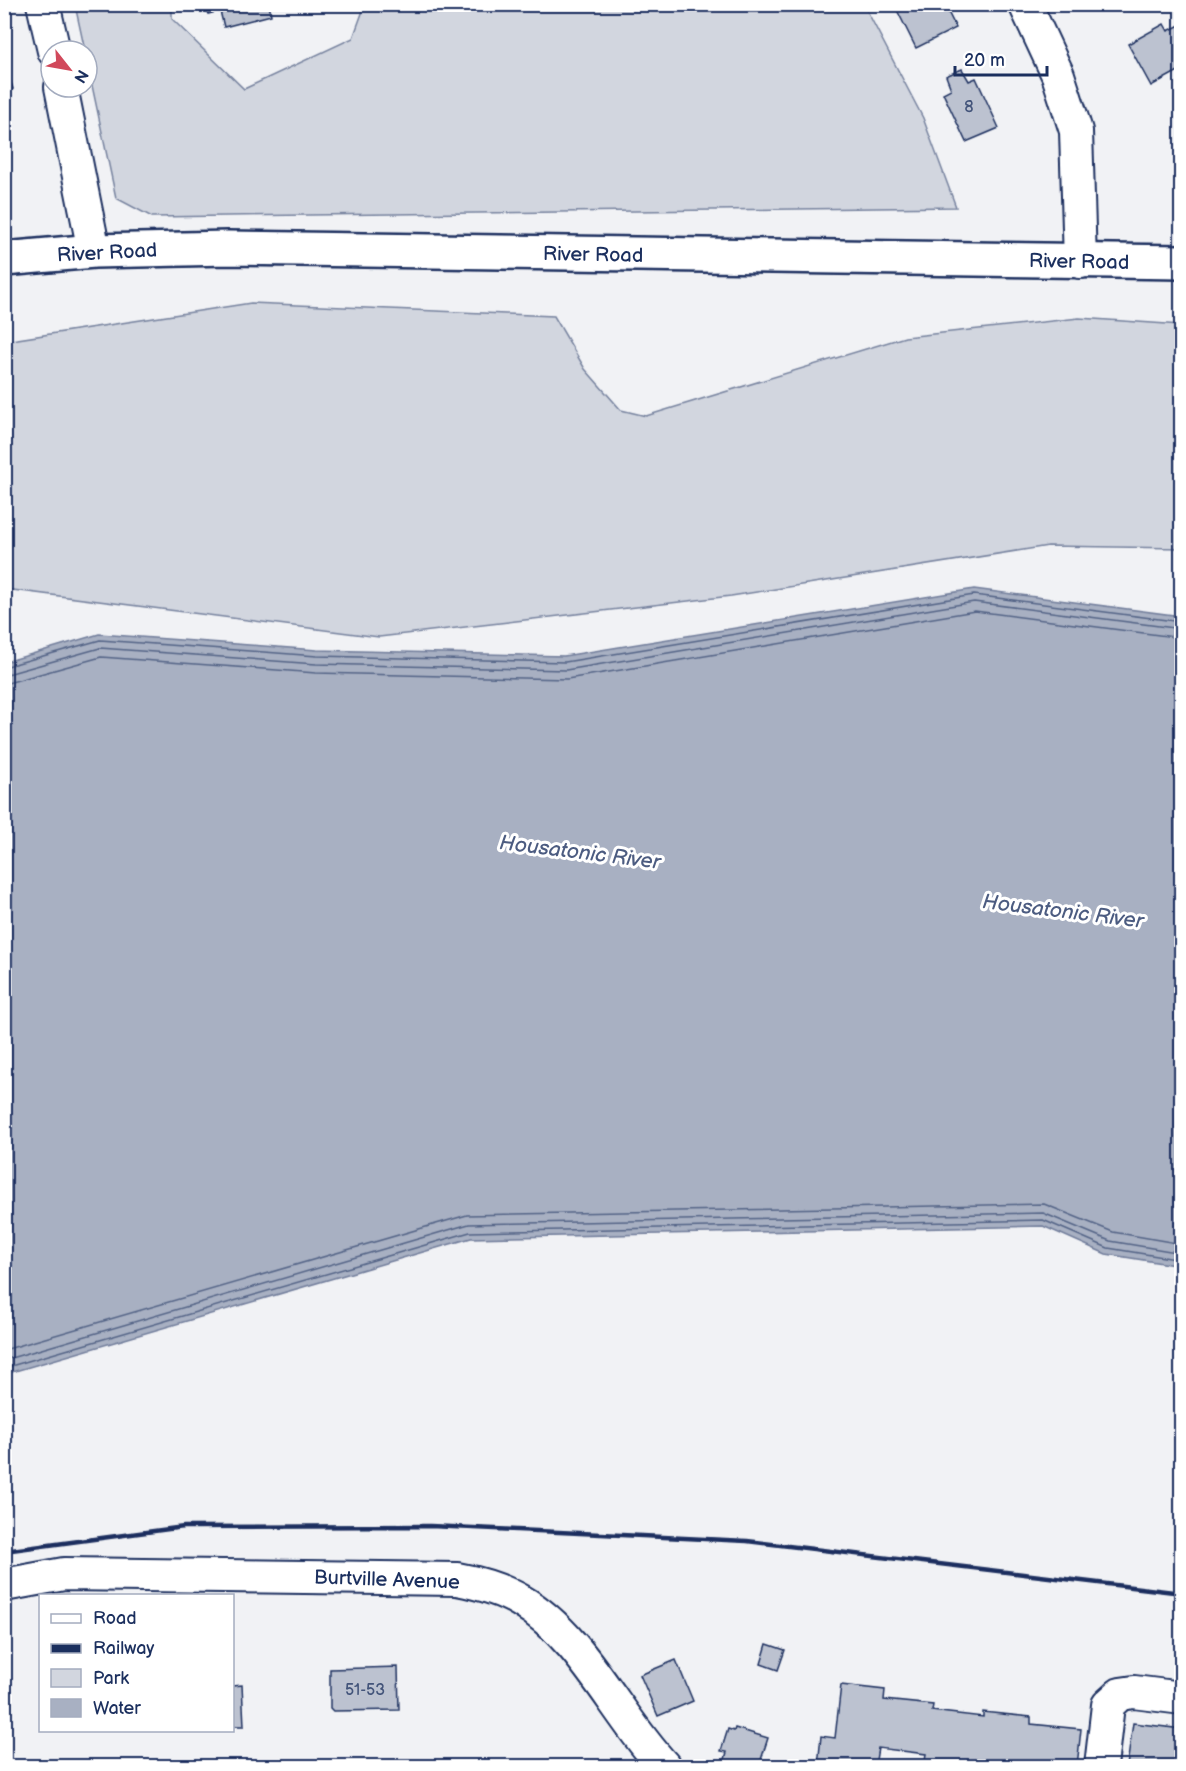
<svg xmlns="http://www.w3.org/2000/svg" width="1186" height="1771" font-family="'Balsamiq Sans',sans-serif">
  <rect width="100%" height="100%" fill="#f1f2f5"/>
  <filter id="ink" filterUnits="userSpaceOnUse"><feTurbulence type="fractalNoise" baseFrequency=".0167" numOctaves="2"/><feDisplacementMap in="SourceGraphic" scale="12" xChannelSelector="R" yChannelSelector="G"/><feConvolveMatrix kernelMatrix="1 2 1 2 8 2 1 2 1" color-interpolation-filters="sRGB"/></filter>
  <g filter="url(#ink)">
    <g fill="#d2d6df" stroke="#76829e" stroke-width="1.5">
      <polygon points="75,5 172,5 172,19 244,89 353,38 365,5 864,5 923,118 956,207 152,217 116,198 87,62 87,51 85,51"/>
      <polygon points="251,303 554,316 585,369 621,410 646,416 905,337 1079,318 1181,325 1181,548 1048,546 731,596 379,637 5,589 5,341"/>
    </g>
    <polygon fill="#a8b0c2" stroke="#707c9a" stroke-width="1.5" points="974,589 1181,616 1181,1266 1106,1254 1043,1226 471,1238 5,1374 5,662 99,634 317,650 564,656"/>
    <g fill="none" stroke-linecap="round" stroke-linejoin="round">
      <g stroke="#536386" stroke-width="1.5">
        <polyline points="4,667 100,640 317,656 565,662 974,595 1182,622"/>
        <polyline points="4,675 100,648 316,664 566,670 974,602 1182,629"/>
        <polyline points="4,684 101,657 316,673 567,679 975,611 1182,638"/>
        <polyline points="4,1350 467,1215 1044,1204 1113,1232 1182,1244"/>
        <polyline points="4,1360 469,1224 1043,1213 1110,1241 1182,1253"/>
        <polyline points="4,1368 470,1232 1043,1220 1108,1248 1182,1260"/>
      </g>
    </g>
    <g fill="#bcc2d0" stroke="#1b2f5e" stroke-width="1.5">
      <polygon points="205,4 269,4 271,15 224,27 220,11 208,14"/>
      <polygon points="902,4 944,4 956,28 916,48 896,8"/>
      <polygon points="1164,24 1168,31 1182,24 1182,69 1151,86 1128,44"/>
      <polygon points="4,59 13,89 4,92"/>
      <polygon points="962,69 969,81 976,78 999,128 966,142 943,93 951,89 946,76"/>
      <polygon points="767,1644 785,1650 778,1670 761,1664"/>
      <polygon points="676,1660 693,1701 658,1716 640,1675"/>
      <polygon points="398,1667 399,1710 333,1711 330,1708 330,1669"/>
      <polygon points="242,1685 244,1726 232,1726 232,1686"/>
      <polygon points="841,1685 885,1690 884,1700 933,1705 932,1711 983,1717 983,1712 1031,1717 1031,1724 1081,1729 1077,1766 1016,1766 976,1762 976,1766 973,1766 925,1762 926,1754 878,1748 875,1766 818,1766 821,1736 835,1738"/>
      <polygon points="1133,1723 1182,1729 1182,1766 1127,1766"/>
      <polygon points="735,1728 768,1738 759,1766 734,1766 724,1763 727,1752 721,1751 728,1729 734,1731"/>
    </g>
    <g fill="none" stroke-linecap="round" stroke-linejoin="round">
      <defs>
        <g id="minor">
          <polyline points="43,4 54,51"/>
          <polyline points="1025,4 1058,75 1076,131 1080,262"/>
          <polyline points="61,87 94,251"/>
          <path d="M 4,1585 L 64,1574 L 457,1579 C 479,1583 501,1589 521,1601 C 582,1636 616,1715 664,1766"/>
          <polyline points="1101,1766 1108,1705 1120,1694 1134,1692 1182,1698"/>
        </g>
        <polyline id="major" points="4,259 94,251 228,248 1182,262"/>
      </defs>
      <use href="#minor" stroke="#1b2f5e" stroke-width="36"/>
      <use href="#major" stroke="#1b2f5e" stroke-width="38"/>
      <use href="#minor" stroke="#fff" stroke-width="32"/>
      <use href="#major" stroke="#fff" stroke-width="33"/>
      <polyline stroke="#1b2f5e" stroke-width="4.5" points="4,1551 184,1527 430,1526 747,1541 1182,1593"/>
    </g>
  </g>
  <g text-anchor="middle" stroke-width="6" stroke-linejoin="round" paint-order="stroke">
    <g font-size="16" fill="#43547a">
      <text x="969" y="112">8</text>
      <text x="365" y="1695">51-53</text>
    </g>
    <g font-size="20" fill="#1b2f5e" stroke="#fff">
      <text transform="translate(107 252) rotate(-3)" y="7">River Road</text>
      <text transform="translate(593 254) rotate(1)" y="7">River Road</text>
      <text transform="translate(1079 261) rotate(1)" y="7">River Road</text>
      <text transform="translate(387 1579) rotate(2)" y="7">Burtville Avenue</text>
    </g>
    <g font-size="21" font-style="italic" fill="#4c5c81" stroke="#fff">
      <text transform="translate(580 852) rotate(7)" y="7">Housatonic River</text>
      <text transform="translate(1063 911) rotate(7)" y="7">Housatonic River</text>
    </g>
  </g>
  <rect width="1186" height="1771" fill="none" stroke="#fff" stroke-width="24"/>
  <rect x="12" y="12" width="1162" height="1747" fill="none" stroke="#1b2f5e" stroke-width="2" filter="url(#ink)"/>
  <rect x="39" y="1594" width="195" height="138" fill="#ffffff" stroke="#a4acbf" stroke-width="1.5"/>
  <rect x="51" y="1614" width="30" height="9" fill="#ffffff" stroke="#a4acbf" stroke-width="1.5"/>
  <text x="93" y="1624" font-size="18" fill="#1b2f5e">Road</text>
  <rect x="51" y="1644" width="30" height="9" fill="#1b2f5e" stroke="#a4acbf" stroke-width="1.5"/>
  <text x="93" y="1654" font-size="18" fill="#1b2f5e">Railway</text>
  <rect x="51" y="1669" width="30" height="18" fill="#d2d6df" stroke="#a4acbf" stroke-width="1.5"/>
  <text x="93" y="1684" font-size="18" fill="#1b2f5e">Park</text>
  <rect x="51" y="1699" width="30" height="18" fill="#a8b0c2" stroke="#a4acbf" stroke-width="1.5"/>
  <text x="93" y="1714" font-size="18" fill="#1b2f5e">Water</text>
  <g transform="translate(69 69) rotate(121)"><circle r="28" fill="#ffffff" stroke="#a4acbf" stroke-width="1.5"/>
  <path d="M0-4.5L10 22L0 15L-10 22Z" fill="#d1495b"/>
  <text y="-9" font-size="16" font-weight="bold" text-anchor="middle" fill="#1b2f5e">N</text>
  </g>
  <path d="M955 66v9h92v-9" fill="none" stroke="#1b2f5e" stroke-width="3"/>
  <text x="964" y="66" font-size="18" fill="#1b2f5e" stroke="#ffffff" stroke-width="4.5" paint-order="stroke">20 m</text>
</svg>
